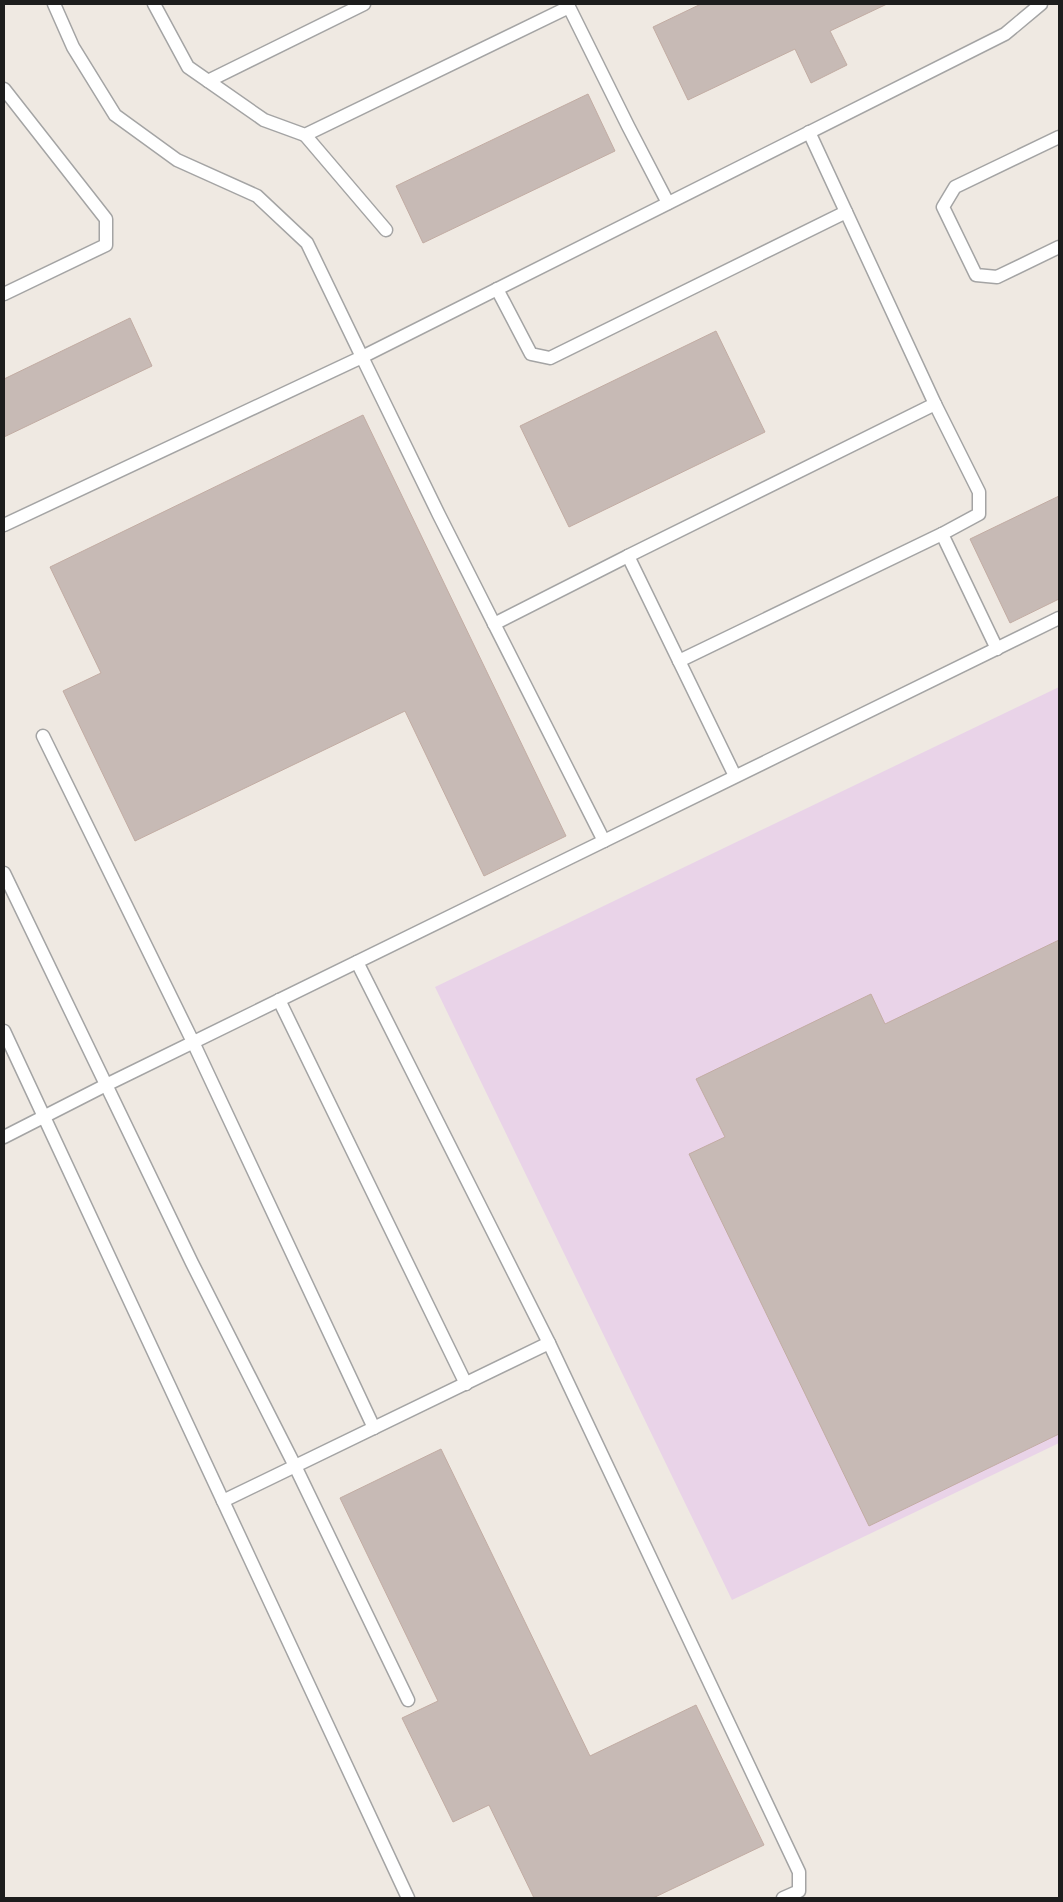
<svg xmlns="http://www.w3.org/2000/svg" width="1063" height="1902" font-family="Mulish,sans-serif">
  <rect width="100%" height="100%" fill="#efe9e2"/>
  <polygon fill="#e9d3e8" points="1059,687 1059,1443 732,1600 435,987"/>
  <g fill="#c7bab5" stroke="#c2aca3">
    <polygon points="701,4 887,4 830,31 847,65 811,83 795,49 688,100 653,27"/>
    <polygon points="588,94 615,151 423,243 396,186"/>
    <polygon points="130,318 152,366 4,437 4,379"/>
    <polygon points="716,331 765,432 569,527 520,426"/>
    <polygon points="363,415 566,836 484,876 405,711 135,841 63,691 101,673 50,567"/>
    <polygon points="1059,496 1059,599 1010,623 970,539"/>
    <polygon points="1059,940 1059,1434 869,1526 689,1154 725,1137 696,1079 871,994 885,1024"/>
    <polygon points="441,1449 590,1756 696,1705 764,1845 653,1898 534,1898 489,1805 453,1822 402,1718 438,1701 340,1498"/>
  </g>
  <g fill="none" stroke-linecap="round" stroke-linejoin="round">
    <defs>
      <g id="lane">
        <polyline points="54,4 73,47 115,115 177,160 257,196 307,243 362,357 1005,34 1041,4"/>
        <polyline points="154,4 188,67 264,120 305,135 569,7 628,126 668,203"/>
        <polyline points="208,81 364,4"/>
        <polyline points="4,89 106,219 106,245 4,294"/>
        <polyline points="305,135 386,230"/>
        <polyline points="1059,137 955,187 943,207 976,275 997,277 1059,247"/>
        <polyline points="497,289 531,354 550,358 846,212"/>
        <polyline points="935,404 979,492 979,514 942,534 997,649"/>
        <polyline points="4,525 362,357 439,515 604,841"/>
        <polyline points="494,624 628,556"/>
        <polyline points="679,661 942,534"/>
        <polyline points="43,736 193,1042 374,1428"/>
        <polyline points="735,776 628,556 935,404 809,132"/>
        <polyline points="4,873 192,1263 295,1466 408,1700"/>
        <polyline points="279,1000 466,1384"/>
        <polyline points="4,1031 408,1898"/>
        <polyline points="4,1137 106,1085 1059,618"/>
        <polyline points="549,1343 799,1872 799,1891 783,1898"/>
        <polyline points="223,1501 549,1343 357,962"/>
      </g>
    </defs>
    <use href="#lane" stroke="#a4a4a4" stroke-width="15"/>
    <use href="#lane" stroke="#fff" stroke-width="12"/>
  </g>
  <rect width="1063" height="1902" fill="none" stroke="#1d1d1d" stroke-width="10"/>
</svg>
